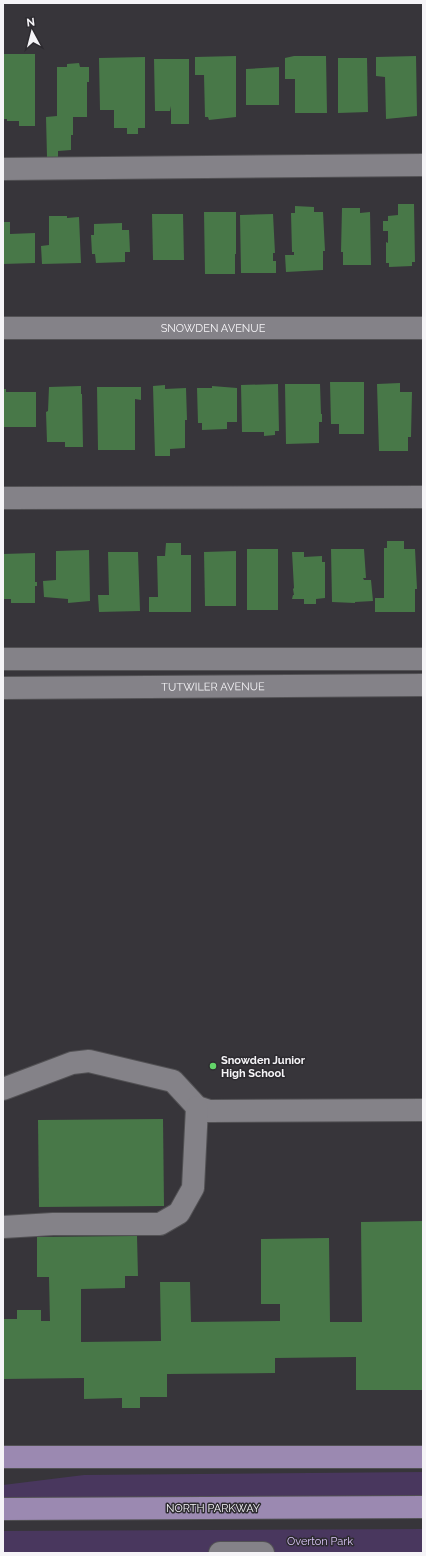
<svg xmlns="http://www.w3.org/2000/svg" width="426" height="1556" font-family="Raleway,sans-serif">
  <rect width="100%" height="100%" fill="#37353a"/>
  <g fill="#49375e">
    <polygon points="423,1472 423,1497 3,1500 3,1485 84,1475"/>
    <polygon points="423,1529 423,1553 3,1553 3,1531"/>
  </g>
  <g fill="#487848">
    <polygon points="3,54 35,54 35,126 19,126 19,121 7,121 7,119 4,119"/>
    <polygon points="236,56 236,117 209,120 208,117 205,117 204,75 195,75 195,57"/>
    <polygon points="294,56 326,56 327,113 295,113 295,79 285,79 285,58"/>
    <polygon points="416,56 417,116 386,119 385,77 376,76 376,57"/>
    <polygon points="145,57 145,128 138,128 138,134 127,134 127,128 114,128 114,110 100,110 99,58"/>
    <polygon points="338,58 367,58 368,112 338,113"/>
    <polygon points="154,59 189,59 189,124 171,124 171,106 170,111 155,111"/>
    <polygon points="79,63 80,67 89,67 89,82 87,82 87,117 73,117 73,135 71,135 71,150 58,151 58,157 47,157 46,117 57,116 57,67 67,67 67,64"/>
    <polygon points="279,67 279,105 246,105 246,69"/>
    <polygon points="398,204 414,204 415,262 412,262 412,266 389,267 389,263 386,263 386,242 388,243 388,231 383,231 383,221 388,221 388,216 398,215"/>
    <polygon points="295,206 314,207 314,212 323,212 325,251 323,251 323,270 286,272 285,255 294,255 294,252 292,252 291,213 295,213"/>
    <polygon points="342,208 360,208 360,213 370,212 371,265 343,265 343,252 341,252"/>
    <polygon points="204,212 236,212 236,254 235,254 235,274 205,274"/>
    <polygon points="152,214 183,214 184,260 153,260"/>
    <polygon points="273,214 275,253 273,253 273,261 276,261 276,273 241,273 240,215"/>
    <polygon points="49,216 67,216 67,218 79,217 81,263 42,264 41,246 49,245"/>
    <polygon points="3,222 10,222 10,234 35,233 35,263 3,264"/>
    <polygon points="122,223 122,230 129,230 130,252 125,252 125,262 96,263 95,254 92,254 91,235 94,235 94,224"/>
    <polygon points="330,382 364,382 364,434 339,434 339,424 331,424"/>
    <polygon points="400,383 400,392 412,392 411,437 408,437 408,451 379,451 377,384"/>
    <polygon points="278,384 279,431 275,431 275,435 264,436 264,432 242,432 241,385"/>
    <polygon points="285,384 320,384 321,414 322,414 322,422 319,422 319,443 286,444"/>
    <polygon points="165,385 165,389 186,388 187,420 185,420 185,448 170,449 170,456 155,456 153,386"/>
    <polygon points="81,386 81,394 82,394 83,447 65,447 65,442 47,442 46,412 48,411 49,387"/>
    <polygon points="212,386 237,388 237,422 227,422 227,429 202,430 202,423 198,423 197,388 212,388"/>
    <polygon points="97,387 141,387 141,400 135,399 135,450 98,450"/>
    <polygon points="3,389 6,389 6,392 36,392 36,427 3,427"/>
    <polygon points="387,541 404,541 404,549 415,549 417,589 415,589 415,612 375,612 375,598 384,598 384,548 387,548"/>
    <polygon points="166,543 181,543 181,555 191,555 191,612 149,612 149,597 158,597 157,556 165,556"/>
    <rect x="247" y="549" width="31" height="61"/>
    <polygon points="331,549 364,549 366,578 363,578 364,580 371,580 373,601 355,602 355,603 332,602"/>
    <polygon points="89,550 90,601 68,603 68,599 44,597 43,581 56,580 56,551"/>
    <polygon points="236,551 236,606 205,606 204,552"/>
    <polygon points="108,552 138,552 140,611 99,612 98,595 109,595"/>
    <polygon points="292,552 304,552 304,557 322,556 322,562 325,562 325,598 316,599 316,604 304,604 304,599 292,599 293,595 294,595 293,589 294,588"/>
    <polygon points="35,553 35,582 37,582 37,586 35,586 35,603 11,603 11,599 3,599 3,554"/>
    <polygon points="163,1119 164,1206 39,1207 38,1120"/>
    <polygon points="423,1221 423,1390 356,1390 356,1357 275,1358 275,1373 167,1374 167,1397 140,1397 140,1408 122,1408 122,1398 84,1399 84,1378 3,1379 3,1319 17,1319 17,1310 41,1310 41,1321 50,1321 49,1277 37,1277 37,1237 137,1236 138,1276 125,1276 125,1288 81,1289 81,1342 161,1341 160,1282 190,1282 191,1322 280,1321 280,1304 261,1304 261,1239 329,1238 330,1322 362,1322 361,1222"/>
  </g>
  <g fill="none" stroke-linecap="round" stroke-linejoin="round">
    <defs>
      <g id="minor">
        <polyline points="3,169 423,165"/>
        <path id="s1" d="M 3,328 L 423,328"/>
        <polyline points="3,498 423,497"/>
        <polyline points="3,659 423,659"/>
        <path id="s2" d="M 3,688 L 423,685"/>
        <polyline points="3,1089 72,1063 89,1061 173,1081 197,1107 209,1111 423,1110"/>
        <polyline points="3,1227 53,1224 160,1224 179,1213 193,1188 197,1107"/>
        <polyline points="220,1553 263,1553"/>
      </g>
      <g id="major">
        <polyline points="3,1457 423,1457"/>
        <polyline points="3,1509 423,1507"/>
      </g>
    </defs>
    <use href="#minor" stroke="#525154" stroke-width="24"/>
    <use href="#major" stroke="#525154" stroke-width="24"/>
    <use href="#minor" stroke="#848288" stroke-width="22"/>
    <use href="#major" stroke="#9b89b1" stroke-width="22"/>
  </g>
  <circle fill="#63d469" stroke="#2d2b30" stroke-width="1.5" cx="213" cy="1066" r="4"/>
  <g text-anchor="middle" stroke-width="3" stroke-linejoin="round" paint-order="stroke">
    <g font-size="11" fill="#f5f4f7" stroke="#2d2b30">
      <text dy="4" stroke="none"><textPath href="#s1" startOffset="210">SNOWDEN AVENUE</textPath></text>
      <text dy="4" stroke="none"><textPath href="#s2" startOffset="210">TUTWILER AVENUE</textPath></text>
      <text x="213" y="1512">NORTH PARKWAY</text>
    </g>
    <g font-size="11" font-weight="bold" fill="#f5f4f7" stroke="#2d2b30" text-anchor="start">
      <text x="221" y="1064">Snowden Junior<tspan x="221" dy="13">High School</tspan></text>
    </g>
    <g font-size="11" fill="#dac5f7" stroke="#2d2b30">
      <text x="320" y="1545">Overton Park</text>
    </g>
  </g>
  <rect width="426" height="1556" fill="none" stroke="#f5f4f7" stroke-width="8"/>
  <g transform="translate(32 32) rotate(353)" stroke="#2d2b30" stroke-width="3" paint-order="stroke">
  <path d="M0-3L7 15L0 10L-7 15Z" fill="#f5f4f7"/>
  <text y="-6" font-size="11" font-weight="bold" text-anchor="middle" fill="#f5f4f7">N</text>
  </g>
</svg>
